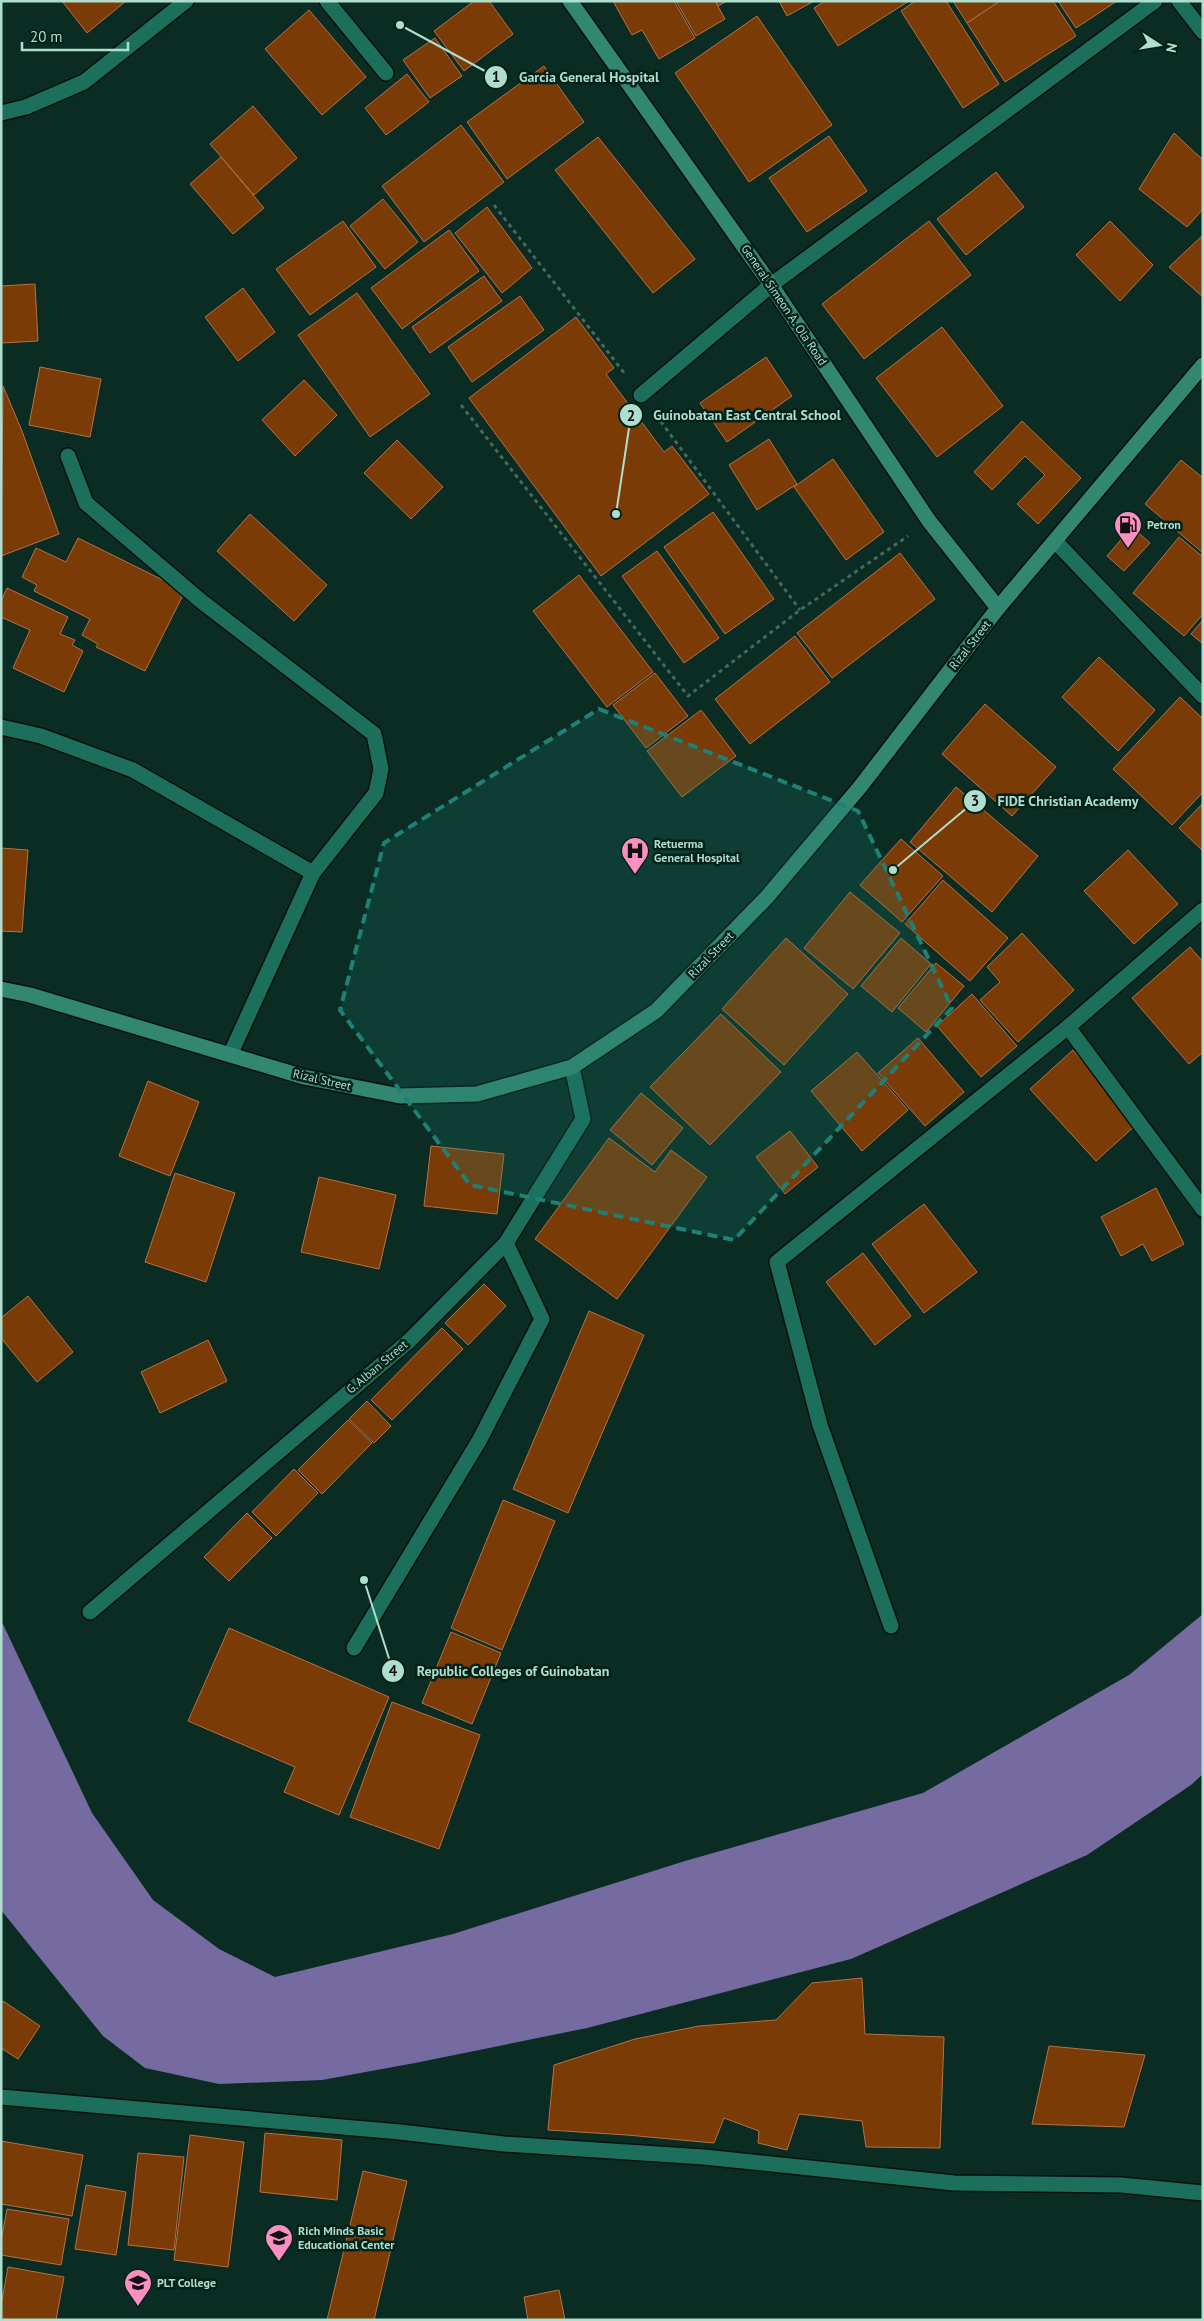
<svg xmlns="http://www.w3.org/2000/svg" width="1204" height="2321" font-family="'PT Sans',sans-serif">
  <rect width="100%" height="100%" fill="#0a2c23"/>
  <polygon fill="#756ba0" points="1203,1614 1203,1774 1191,1785 1087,1855 851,1959 587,2028 415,2063 322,2080 219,2084 145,2068 103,2036 1,1910 1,1620 92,1813 153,1900 219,1949 275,1977 453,1934 685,1861 923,1793 1129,1675"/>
  <g fill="#7b3b07" stroke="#b67145">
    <polygon points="62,1 126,1 87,33"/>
    <polygon points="474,1 489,1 513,34 464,71 434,31"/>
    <polygon points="613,1 674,1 695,38 659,59 642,30 632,35"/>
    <polygon points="676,1 715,1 725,19 696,36"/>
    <polygon points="716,1 727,1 718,6"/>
    <polygon points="779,1 814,1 787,16"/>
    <polygon points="825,1 909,1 838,46 814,8"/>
    <polygon points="915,1 946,1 999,84 963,108 901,11"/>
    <polygon points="953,1 1000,1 967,23"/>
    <polygon points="1000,1 1053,1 1076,36 1005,82 967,23"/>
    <polygon points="1058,1 1117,1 1076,28"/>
    <polygon points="309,10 366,77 322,115 265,49"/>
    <polygon points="757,16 832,125 749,182 675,73"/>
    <polygon points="435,38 462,76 430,98 403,60"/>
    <polygon points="544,66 584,122 507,179 467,122"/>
    <polygon points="407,74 429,102 386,135 365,108"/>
    <polygon points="253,106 297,158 254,195 210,144"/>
    <polygon points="461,125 504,182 424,242 382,186"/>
    <polygon points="1174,133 1203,160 1203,209 1187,227 1139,189"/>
    <polygon points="829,136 867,191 807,232 769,178"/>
    <polygon points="598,137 695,259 653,293 555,170"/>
    <polygon points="221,157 264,208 233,234 190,184"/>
    <polygon points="996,172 1024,207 966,255 937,219"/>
    <polygon points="383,199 418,242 385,269 350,226"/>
    <polygon points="487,207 532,268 502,293 455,233"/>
    <polygon points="343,221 376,267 310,315 276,269"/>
    <polygon points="929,221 971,275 864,359 822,304"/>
    <polygon points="1110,221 1153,265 1120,301 1076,255"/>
    <polygon points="449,230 479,271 402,329 371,288"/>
    <polygon points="1203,235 1203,297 1169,267"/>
    <polygon points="484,276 502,301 430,353 412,327"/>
    <polygon points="35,284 38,341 1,343 1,286"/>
    <polygon points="243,288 275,332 238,361 205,317"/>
    <polygon points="357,293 430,394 370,437 298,335"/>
    <polygon points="520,296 544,330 472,382 448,347"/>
    <polygon points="576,317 614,368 606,374 664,452 672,446 709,494 601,576 469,398"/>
    <polygon points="942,327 1003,406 937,457 876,378"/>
    <polygon points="766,357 792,396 727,442 700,403"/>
    <polygon points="40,367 101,379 90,437 29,425"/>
    <polygon points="304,380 337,415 295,456 262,420"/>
    <polygon points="3,386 22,431 59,534 1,556"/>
    <polygon points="1022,421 1081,478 1038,524 1017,504 1045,475 1025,456 992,490 974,472"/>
    <polygon points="769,439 797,484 757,510 729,465"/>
    <polygon points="397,440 443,487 411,519 364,473"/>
    <polygon points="833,459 884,532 846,560 794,487"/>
    <polygon points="1181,460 1203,478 1203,553 1145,504"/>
    <polygon points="713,512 774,599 725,634 664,547"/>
    <polygon points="250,514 327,585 294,621 217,551"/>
    <polygon points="1132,527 1150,543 1124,571 1107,556"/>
    <polygon points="1179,537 1203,557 1203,614 1184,636 1133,593"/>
    <polygon points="78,538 185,591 145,671 96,647 98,644 82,635 90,619 34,591 37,585 22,577 36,548 66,562"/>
    <polygon points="657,551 719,638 684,663 622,576"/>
    <polygon points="900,553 935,599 832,678 797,633"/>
    <polygon points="579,575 653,672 607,707 533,611"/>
    <polygon points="7,588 68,617 60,634 75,640 72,645 83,651 64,692 13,668 30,630 1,617 1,601"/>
    <polygon points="1203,620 1203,644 1191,634"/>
    <polygon points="795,636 830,682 750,744 715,699"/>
    <polygon points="1099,657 1155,710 1118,751 1062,697"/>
    <polygon points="655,673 688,716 646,748 613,705"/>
    <polygon points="1180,697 1203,719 1203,792 1172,825 1113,769"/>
    <polygon points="985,704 1056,767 1012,816 942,754"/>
    <polygon points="701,710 736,756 682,797 647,751"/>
    <polygon points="956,787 1038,856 992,912 910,842"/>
    <polygon points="1203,803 1203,851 1179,828"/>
    <polygon points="901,839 943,876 902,922 860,885"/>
    <polygon points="1,848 28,850 22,932 1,931"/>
    <polygon points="1128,850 1178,904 1134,944 1084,891"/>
    <polygon points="943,880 1008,938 970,981 905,924"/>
    <polygon points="850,892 900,933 853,989 804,948"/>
    <polygon points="1022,933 1074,990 1018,1042 980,1000 1000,982 987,967"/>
    <polygon points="786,938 848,994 784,1065 722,1009"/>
    <polygon points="901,938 931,964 892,1012 861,986"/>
    <polygon points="1190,947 1203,962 1203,1052 1189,1064 1132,998"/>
    <polygon points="936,963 964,986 926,1032 898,1008"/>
    <polygon points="972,994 1017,1046 981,1077 937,1026"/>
    <polygon points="721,1014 781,1072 710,1145 650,1087"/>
    <polygon points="918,1038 964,1092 925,1126 878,1073"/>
    <polygon points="1073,1050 1138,1123 1096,1161 1030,1089"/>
    <polygon points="857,1052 908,1110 862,1151 811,1091"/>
    <polygon points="148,1081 199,1102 170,1176 119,1156"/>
    <polygon points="641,1093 683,1128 652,1165 610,1130"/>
    <polygon points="790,1131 818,1167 785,1194 756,1157"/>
    <polygon points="609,1138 655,1172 671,1150 707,1177 617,1299 535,1239"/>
    <polygon points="431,1146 504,1154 497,1214 424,1206"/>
    <polygon points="175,1173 235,1193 206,1282 145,1262"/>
    <polygon points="319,1177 396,1195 379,1269 301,1252"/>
    <polygon points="1156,1188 1184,1244 1152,1261 1143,1244 1121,1256 1101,1217"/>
    <polygon points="924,1204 977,1272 924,1313 872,1244"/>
    <polygon points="863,1253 911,1316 875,1345 826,1282"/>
    <polygon points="484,1284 506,1306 468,1345 445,1323"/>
    <polygon points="28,1296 73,1352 37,1382 1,1338 1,1318"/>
    <polygon points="589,1311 644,1335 568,1513 513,1489"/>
    <polygon points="442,1328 463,1349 392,1420 371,1400"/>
    <polygon points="208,1340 227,1381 160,1413 141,1372"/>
    <polygon points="367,1401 391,1426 374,1443 349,1419"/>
    <polygon points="348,1420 372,1443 322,1494 298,1470"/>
    <polygon points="294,1469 318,1493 276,1536 252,1512"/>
    <polygon points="503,1500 555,1521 502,1650 451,1628"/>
    <polygon points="247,1513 272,1538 229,1581 204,1557"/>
    <polygon points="229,1628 389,1697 339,1815 284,1792 295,1767 188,1721"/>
    <polygon points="451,1632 501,1653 472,1724 422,1703"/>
    <polygon points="392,1702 480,1735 439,1849 350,1817"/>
    <polygon points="862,1978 865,2034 944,2037 940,2148 866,2147 862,2121 799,2114 787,2150 758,2143 759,2131 724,2118 714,2143 627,2135 548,2130 554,2065 635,2039 699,2026 776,2020 812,1983"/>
    <polygon points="3,2001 40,2026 18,2059 1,2048 1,2004"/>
    <polygon points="1049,2046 1145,2055 1124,2127 1032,2124"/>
    <polygon points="265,2133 342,2140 337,2200 260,2192"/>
    <polygon points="190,2135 244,2142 228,2267 174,2260"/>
    <polygon points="1,2141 83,2155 72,2216 1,2204"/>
    <polygon points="138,2153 184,2157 174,2250 128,2245"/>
    <polygon points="363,2171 407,2181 374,2320 327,2320"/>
    <polygon points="86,2185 126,2192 116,2255 75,2249"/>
    <polygon points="7,2209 69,2219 61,2265 1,2255 1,2241"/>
    <polygon points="8,2267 64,2277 56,2320 1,2320 1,2306"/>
    <polygon points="559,2290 565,2320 528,2320 524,2297"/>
  </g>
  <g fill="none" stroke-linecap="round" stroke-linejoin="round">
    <defs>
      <g id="minor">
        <polyline points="327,1 386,73"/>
        <polyline points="1179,1 1203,32"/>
        <polyline points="1,113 26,107 84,82 186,1"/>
        <polyline points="641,395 771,285 1155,1"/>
        <polyline points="68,456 86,503 201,601 374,734 381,769 376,793 313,873 230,1055"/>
        <polyline points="1055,541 1203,696"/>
        <polyline points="1,727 41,736 133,770 313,873"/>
        <polyline points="1068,1027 1203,1209"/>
        <polyline points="90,1612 409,1341 506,1243 583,1119 572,1067"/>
        <polyline points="891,1626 820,1425 777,1262 1068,1027 1203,910"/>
        <polyline points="354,1648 479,1441 542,1319 506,1243"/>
        <polyline points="1,2097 400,2132 504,2144 704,2157 954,2183 1121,2185 1203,2193"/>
      </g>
      <g id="major">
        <polyline points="570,1 771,285 929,521 998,608"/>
        <polyline points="1,989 30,995 304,1077 400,1096 477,1094 572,1067 656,1011 767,897 860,787 998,608 1203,365"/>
      </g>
    </defs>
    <use href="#minor" stroke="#05110d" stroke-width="18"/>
    <use href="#major" stroke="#05110d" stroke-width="18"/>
    <g stroke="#436a5e" stroke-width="3" stroke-dasharray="4 4" stroke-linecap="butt">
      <polyline points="494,205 625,374"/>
      <polyline points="461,405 688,696 800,610 908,536"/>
      <polyline points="656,415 800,610"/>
    </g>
    <use href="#minor" stroke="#1c6f5a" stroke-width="15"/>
    <use href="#major" stroke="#328770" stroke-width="15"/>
  </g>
  <path fill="#1f8078" fill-opacity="0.2" stroke="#1f8078" stroke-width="4" stroke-dasharray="10 6" stroke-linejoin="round" d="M 599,709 L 858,811 L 952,1008 L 734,1240 L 470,1185 L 340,1010 L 384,843 Z"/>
  <defs>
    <symbol id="fuel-pin" viewBox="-11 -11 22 30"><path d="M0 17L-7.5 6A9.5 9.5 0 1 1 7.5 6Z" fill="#fc8fc1" stroke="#012219"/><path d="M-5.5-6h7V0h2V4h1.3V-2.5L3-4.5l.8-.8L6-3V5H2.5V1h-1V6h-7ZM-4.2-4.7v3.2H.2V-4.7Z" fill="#111"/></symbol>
    <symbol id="hospital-pin" viewBox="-11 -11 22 30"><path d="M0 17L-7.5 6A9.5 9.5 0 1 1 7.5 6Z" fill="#fc8fc1" stroke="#012219"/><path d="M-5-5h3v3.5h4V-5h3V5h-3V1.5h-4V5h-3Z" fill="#111"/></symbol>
    <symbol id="school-pin" viewBox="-11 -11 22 30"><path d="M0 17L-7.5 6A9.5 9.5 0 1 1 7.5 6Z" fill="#fc8fc1" stroke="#012219"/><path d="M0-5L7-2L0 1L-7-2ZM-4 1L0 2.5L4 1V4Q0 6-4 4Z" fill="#111"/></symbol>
    <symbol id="university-pin" viewBox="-11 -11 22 30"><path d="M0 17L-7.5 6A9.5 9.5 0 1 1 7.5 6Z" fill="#fc8fc1" stroke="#012219"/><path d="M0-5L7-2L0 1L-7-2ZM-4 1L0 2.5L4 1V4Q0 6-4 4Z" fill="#111"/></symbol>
  </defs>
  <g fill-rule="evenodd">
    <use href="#fuel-pin" x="1112" y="509" width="32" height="43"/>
    <use href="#hospital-pin" x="619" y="835" width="32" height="43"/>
    <use href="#school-pin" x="263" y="2222" width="32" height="43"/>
    <use href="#university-pin" x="122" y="2267" width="32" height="43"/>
  </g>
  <g text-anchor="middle" stroke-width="5" stroke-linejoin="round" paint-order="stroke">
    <g font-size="12" fill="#b0dece" stroke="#012219">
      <text transform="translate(784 305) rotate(56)" y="4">General Simeon A. Ola Road</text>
      <text transform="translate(970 645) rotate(-52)" y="4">Rizal Street</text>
      <text transform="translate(711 955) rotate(-46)" y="4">Rizal Street</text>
      <text transform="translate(322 1080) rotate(13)" y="4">Rizal Street</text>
      <text transform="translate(377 1367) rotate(-40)" y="4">G. Alban Street</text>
    </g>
    <g font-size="12" font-weight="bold" fill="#b0dece" stroke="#012219" text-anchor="start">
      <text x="1147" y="529">Petron</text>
      <text x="654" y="848">Retuerma<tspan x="654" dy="14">General Hospital</tspan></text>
      <text x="298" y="2235">Rich Minds Basic<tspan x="298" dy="14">Educational Center</tspan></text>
      <text x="157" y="2287">PLT College</text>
    </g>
  </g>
  <path fill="none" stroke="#b0dece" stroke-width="2" d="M400 25L496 77M616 514L631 415M893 870L975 801M364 1580L393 1671"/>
  <g fill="#b0dece" stroke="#012219" stroke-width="2">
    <circle cx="400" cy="25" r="5"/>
    <circle cx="616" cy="514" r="5"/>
    <circle cx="893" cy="870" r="5"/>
    <circle cx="364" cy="1580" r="5"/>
    <circle cx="496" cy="77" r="12"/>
    <circle cx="631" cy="415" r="12"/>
    <circle cx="975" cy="801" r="12"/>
    <circle cx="393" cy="1671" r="12"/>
  </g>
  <g font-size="15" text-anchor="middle" font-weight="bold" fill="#111">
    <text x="496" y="82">1</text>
    <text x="631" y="421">2</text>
    <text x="975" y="806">3</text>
    <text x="393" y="1676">4</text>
  </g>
  <g font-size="14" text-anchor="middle" font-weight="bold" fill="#b0dece" stroke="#012219" stroke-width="5" stroke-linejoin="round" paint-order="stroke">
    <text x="589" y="82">Garcia General Hospital</text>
    <text x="747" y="420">Guinobatan East Central School</text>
    <text x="1068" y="806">FIDE Christian Academy</text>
    <text x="513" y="1676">Republic Colleges of Guinobatan</text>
  </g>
  <rect width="1204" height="2321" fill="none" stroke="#b0dece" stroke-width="5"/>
  <g transform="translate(1159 45) rotate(102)" stroke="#012219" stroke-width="4" paint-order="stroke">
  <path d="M0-4L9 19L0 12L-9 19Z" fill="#b0dece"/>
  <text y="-8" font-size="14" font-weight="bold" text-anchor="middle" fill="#b0dece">N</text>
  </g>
  <path d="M22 42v8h106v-8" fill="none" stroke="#b0dece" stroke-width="2.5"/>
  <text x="30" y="42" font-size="15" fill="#b0dece" stroke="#012219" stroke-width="4" paint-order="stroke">20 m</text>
</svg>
